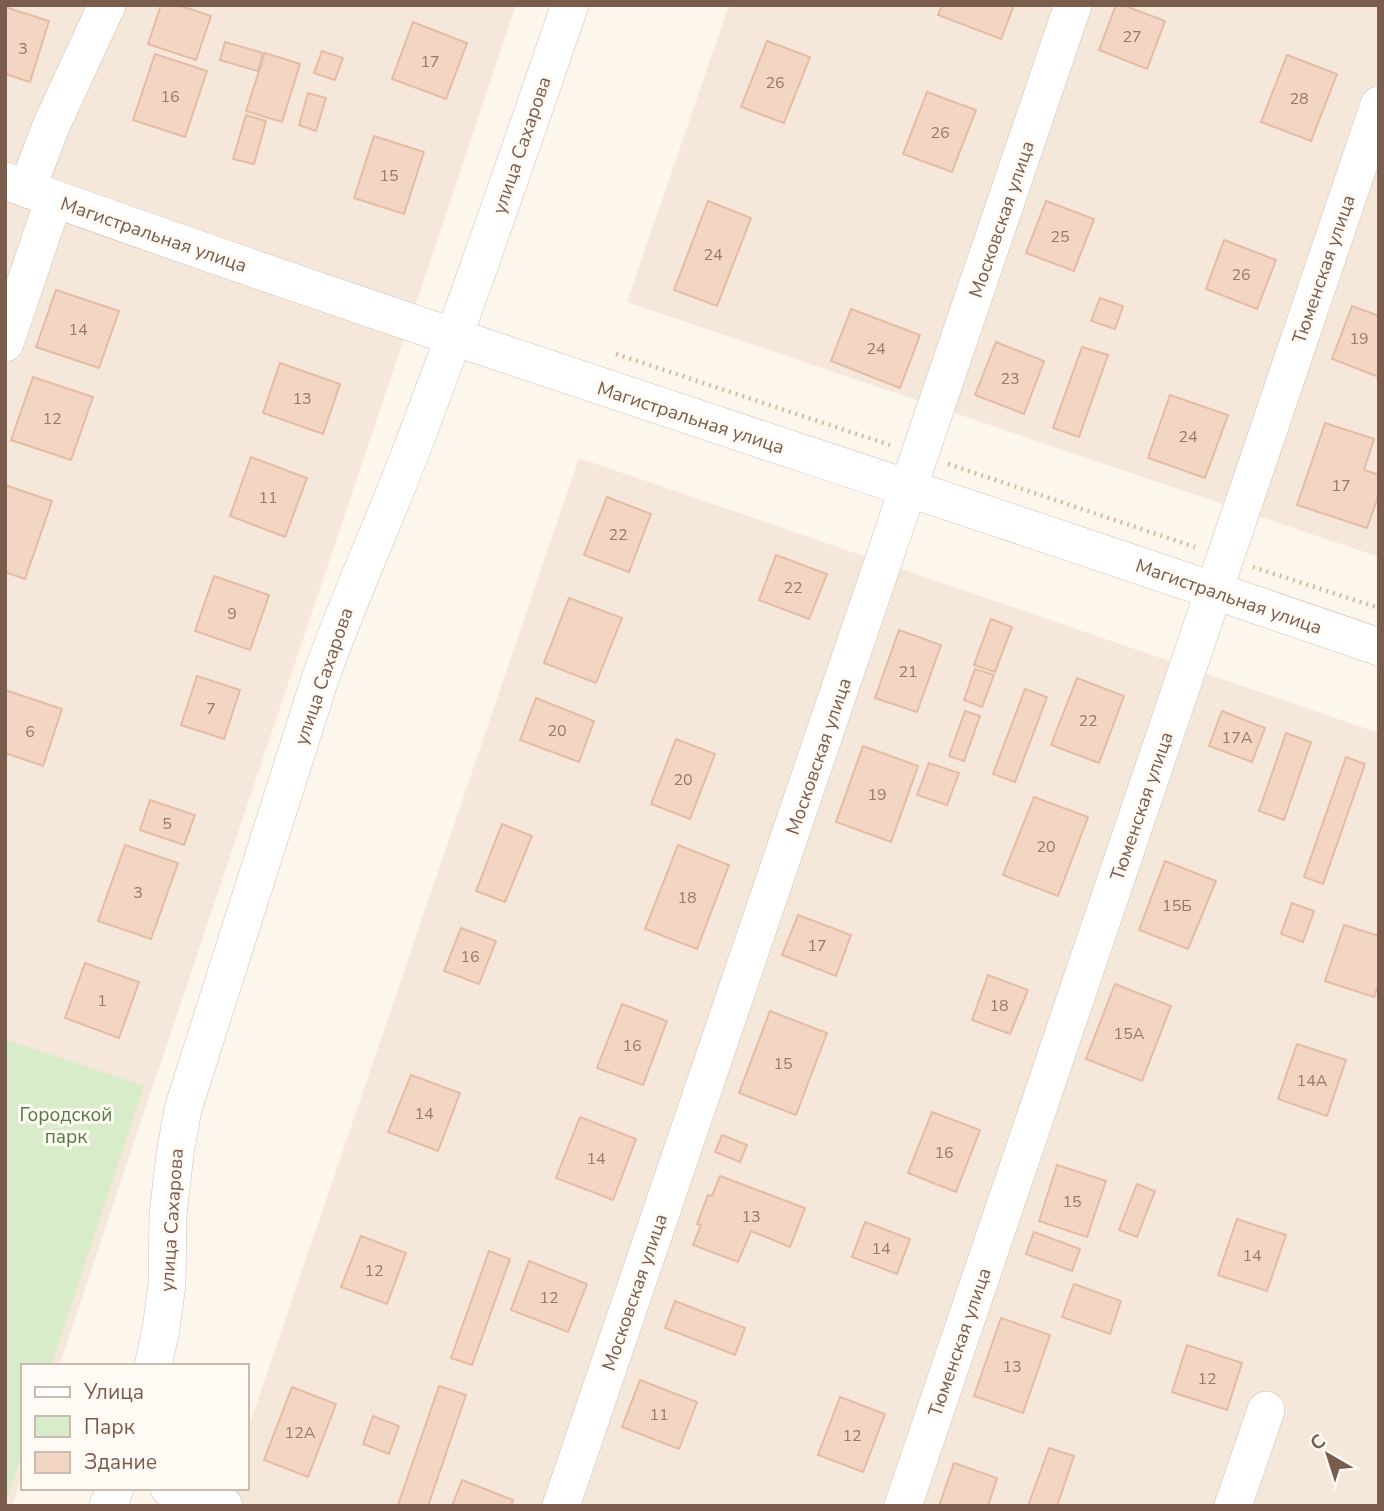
<svg xmlns="http://www.w3.org/2000/svg" width="1384" height="1511" font-family="'Nunito Sans',sans-serif">
  <rect width="100%" height="100%" fill="#fdf6ec"/>
  <g fill="#f5e8da">
    <polygon points="5,5 516,5 59,1366 23,1366 23,1474 12,1506 5,1506"/>
    <polygon points="729,5 1379,5 1379,557 627,302"/>
    <polygon points="579,458 1379,733 1379,1506 222,1506 228,1488 247,1488 247,1432"/>
  </g>
  <polygon fill="#d8ecc9" points="5,1039 144,1086 51,1366 23,1366 23,1451 5,1504"/>
  <g fill="#f3d5c3" stroke="#e6bba3" stroke-width="2">
    <polygon points="161,5 178,5 211,16 196,60 148,44"/>
    <polygon points="942,5 1014,5 1001,39 938,15"/>
    <polygon points="1116,5 1123,5 1165,21 1147,69 1099,50"/>
    <polygon points="5,7 49,21 30,82 5,74"/>
    <polygon points="413,22 467,43 446,99 392,79"/>
    <polygon points="767,41 810,57 784,123 741,107"/>
    <polygon points="225,42 263,53 258,71 220,60"/>
    <polygon points="322,51 343,58 335,80 314,73"/>
    <polygon points="265,53 300,64 282,122 246,111"/>
    <polygon points="155,54 207,71 185,137 133,120"/>
    <polygon points="1287,55 1337,74 1311,141 1261,122"/>
    <polygon points="927,92 976,110 952,172 903,154"/>
    <polygon points="308,93 326,98 316,131 299,125"/>
    <polygon points="246,115 266,121 254,164 233,159"/>
    <polygon points="374,136 424,152 404,214 354,198"/>
    <polygon points="708,201 751,218 717,306 674,290"/>
    <polygon points="1046,201 1094,219 1074,271 1026,253"/>
    <polygon points="1224,240 1276,260 1257,309 1206,289"/>
    <polygon points="56,290 119,311 99,368 36,347"/>
    <polygon points="1100,298 1123,306 1115,329 1091,321"/>
    <polygon points="1352,306 1379,316 1379,377 1332,359"/>
    <polygon points="851,309 920,335 900,388 831,361"/>
    <polygon points="996,342 1044,361 1024,414 975,395"/>
    <polygon points="1082,347 1108,355 1079,437 1053,428"/>
    <polygon points="280,363 340,384 323,434 263,413"/>
    <polygon points="33,377 93,397 71,460 11,440"/>
    <polygon points="1170,395 1228,415 1205,478 1148,458"/>
    <polygon points="1325,423 1374,439 1364,470 1379,475 1379,494 1367,528 1297,505"/>
    <polygon points="251,457 307,478 285,537 230,516"/>
    <polygon points="5,485 52,501 25,579 5,572"/>
    <polygon points="607,497 651,514 629,572 584,555"/>
    <polygon points="776,555 827,574 809,619 759,600"/>
    <polygon points="214,576 269,595 250,650 195,631"/>
    <polygon points="569,598 622,618 596,683 544,663"/>
    <polygon points="991,619 1012,627 995,672 974,665"/>
    <polygon points="899,630 941,645 917,712 875,698"/>
    <polygon points="975,669 994,675 982,707 964,700"/>
    <polygon points="197,676 240,690 224,739 181,725"/>
    <polygon points="1077,678 1124,696 1099,763 1051,745"/>
    <polygon points="1025,689 1047,697 1015,782 993,774"/>
    <polygon points="5,690 62,709 43,766 5,753"/>
    <polygon points="536,698 594,721 579,762 520,740"/>
    <polygon points="965,711 980,716 964,761 949,756"/>
    <polygon points="1222,711 1265,728 1252,762 1209,746"/>
    <polygon points="1286,733 1311,742 1284,820 1259,811"/>
    <polygon points="676,739 715,754 690,819 651,804"/>
    <polygon points="863,746 918,766 891,842 836,822"/>
    <polygon points="1346,757 1365,764 1323,884 1304,877"/>
    <polygon points="929,763 959,773 947,805 917,795"/>
    <polygon points="1034,797 1088,817 1058,896 1003,875"/>
    <polygon points="150,800 195,815 184,845 140,830"/>
    <polygon points="502,824 532,836 505,902 476,891"/>
    <polygon points="125,845 178,863 151,939 98,921"/>
    <polygon points="678,845 729,865 697,949 645,929"/>
    <polygon points="1165,861 1216,881 1188,949 1139,930"/>
    <polygon points="1292,903 1314,911 1303,942 1281,934"/>
    <polygon points="798,915 851,935 836,976 782,955"/>
    <polygon points="1344,925 1379,936 1379,983 1374,997 1325,981"/>
    <polygon points="461,928 496,941 479,984 444,971"/>
    <polygon points="85,963 139,982 119,1038 65,1018"/>
    <polygon points="988,975 1028,990 1010,1034 972,1020"/>
    <polygon points="1115,984 1171,1006 1142,1081 1086,1059"/>
    <polygon points="622,1004 667,1021 643,1085 597,1068"/>
    <polygon points="770,1011 827,1033 796,1115 739,1093"/>
    <polygon points="1297,1044 1346,1060 1327,1116 1278,1099"/>
    <polygon points="411,1075 460,1093 438,1151 388,1132"/>
    <polygon points="932,1112 980,1130 956,1192 908,1173"/>
    <polygon points="580,1117 636,1139 613,1200 556,1178"/>
    <polygon points="722,1135 747,1145 740,1162 715,1152"/>
    <polygon points="1057,1165 1106,1181 1087,1237 1039,1221"/>
    <polygon points="720,1176 805,1208 790,1247 751,1231 738,1262 693,1245 701,1225 697,1224 708,1195 712,1196"/>
    <polygon points="1137,1184 1155,1191 1137,1237 1119,1230"/>
    <polygon points="1237,1219 1286,1235 1267,1291 1218,1275"/>
    <polygon points="865,1222 910,1239 897,1274 852,1257"/>
    <polygon points="1034,1232 1080,1249 1072,1271 1026,1254"/>
    <polygon points="361,1236 406,1253 387,1304 341,1287"/>
    <polygon points="489,1251 510,1259 472,1365 451,1358"/>
    <polygon points="529,1261 587,1284 568,1332 511,1310"/>
    <polygon points="1074,1284 1121,1301 1110,1334 1062,1317"/>
    <polygon points="675,1301 745,1328 735,1355 665,1328"/>
    <polygon points="1001,1318 1050,1335 1023,1413 974,1396"/>
    <polygon points="1187,1345 1242,1363 1227,1410 1172,1392"/>
    <polygon points="640,1380 697,1402 679,1449 622,1427"/>
    <polygon points="439,1386 466,1395 428,1506 402,1506 398,1505"/>
    <polygon points="292,1387 336,1404 308,1477 264,1460"/>
    <polygon points="840,1397 885,1414 863,1472 818,1455"/>
    <polygon points="373,1416 399,1426 389,1454 363,1444"/>
    <polygon points="1049,1448 1074,1456 1057,1506 1028,1506"/>
    <polygon points="954,1463 997,1478 988,1506 939,1506"/>
    <polygon points="462,1480 513,1500 511,1506 452,1506"/>
  </g>
  <g fill="none" stroke-linecap="round" stroke-linejoin="round">
    <defs>
      <g id="minor">
        <path d="M 5,181 C 460,345 922,489 1379,647"/>
        <polyline points="27,189 51,126 107,5"/>
        <polyline points="5,343 54,199"/>
        <path d="M 153,1366 L 161,1329 L 167,1284 L 168,1215 L 175,1154 L 183,1109 L 320,679 C 347,603 381,529 410,454 C 467,305 518,155 570,5"/>
        <polyline points="169,1488 224,1506"/>
        <polyline points="108,1506 115,1488"/>
        <polyline points="561,1506 1073,5"/>
        <polyline points="903,1506 1379,105"/>
        <polyline points="1233,1506 1266,1410"/>
      </g>
    </defs>
    <use href="#minor" stroke="#d1beb0" stroke-width="38"/>
    <g stroke="#d9b8a5" stroke-width="4.5" stroke-dasharray="2 5" stroke-linecap="butt">
      <polyline points="616,354 890,445"/>
      <polyline points="948,464 1195,547"/>
      <polyline points="1253,567 1379,608"/>
    </g>
    <use href="#minor" stroke="#fff" stroke-width="37"/>
  </g>
  <g text-anchor="middle" stroke-width="6" stroke-linejoin="round" paint-order="stroke">
    <g font-size="16" fill="#987a6a">
      <text x="1132" y="42">27</text>
      <text x="23" y="54">3</text>
      <text x="430" y="67">17</text>
      <text x="775" y="88">26</text>
      <text x="170" y="102">16</text>
      <text x="1299" y="104">28</text>
      <text x="940" y="138">26</text>
      <text x="389" y="181">15</text>
      <text x="1060" y="242">25</text>
      <text x="713" y="260">24</text>
      <text x="1241" y="280">26</text>
      <text x="78" y="335">14</text>
      <text x="1359" y="344">19</text>
      <text x="876" y="354">24</text>
      <text x="1010" y="384">23</text>
      <text x="302" y="404">13</text>
      <text x="52" y="424">12</text>
      <text x="1188" y="442">24</text>
      <text x="1341" y="491">17</text>
      <text x="268" y="503">11</text>
      <text x="618" y="540">22</text>
      <text x="793" y="593">22</text>
      <text x="232" y="619">9</text>
      <text x="908" y="677">21</text>
      <text x="211" y="714">7</text>
      <text x="1088" y="726">22</text>
      <text x="557" y="736">20</text>
      <text x="30" y="737">6</text>
      <text x="1237" y="743">17А</text>
      <text x="683" y="785">20</text>
      <text x="877" y="800">19</text>
      <text x="167" y="829">5</text>
      <text x="1046" y="852">20</text>
      <text x="138" y="898">3</text>
      <text x="687" y="903">18</text>
      <text x="1177" y="911">15Б</text>
      <text x="817" y="951">17</text>
      <text x="470" y="962">16</text>
      <text x="102" y="1006">1</text>
      <text x="999" y="1011">18</text>
      <text x="1129" y="1039">15А</text>
      <text x="632" y="1051">16</text>
      <text x="783" y="1069">15</text>
      <text x="1312" y="1086">14А</text>
      <text x="424" y="1119">14</text>
      <text x="944" y="1158">16</text>
      <text x="596" y="1164">14</text>
      <text x="1072" y="1207">15</text>
      <text x="751" y="1222">13</text>
      <text x="881" y="1254">14</text>
      <text x="1252" y="1261">14</text>
      <text x="374" y="1276">12</text>
      <text x="549" y="1303">12</text>
      <text x="1012" y="1372">13</text>
      <text x="1207" y="1384">12</text>
      <text x="659" y="1420">11</text>
      <text x="300" y="1438">12А</text>
      <text x="852" y="1441">12</text>
    </g>
    <g font-size="19" fill="#7a5c4d" stroke="#fffaf3">
      <text transform="translate(521 145) rotate(-71)" y="7">улица Сахарова</text>
      <text transform="translate(1001 219) rotate(-71)" y="7">Московская улица</text>
      <text transform="translate(154 234) rotate(19)" y="7">Магистральная улица</text>
      <text transform="translate(1323 269) rotate(-71)" y="7">Тюменская улица</text>
      <text transform="translate(691 417) rotate(18)" y="7">Магистральная улица</text>
      <text transform="translate(1229 596) rotate(19)" y="7">Магистральная улица</text>
      <text transform="translate(323 676) rotate(-71)" y="7">улица Сахарова</text>
      <text transform="translate(818 756) rotate(-71)" y="7">Московская улица</text>
      <text transform="translate(1141 806) rotate(-71)" y="7">Тюменская улица</text>
      <text transform="translate(171 1220) rotate(-86)" y="7">улица Сахарова</text>
      <text transform="translate(634 1292) rotate(-71)" y="7">Московская улица</text>
      <text transform="translate(959 1342) rotate(-71)" y="7">Тюменская улица</text>
    </g>
    <g font-size="19" fill="#537a41" stroke="#fffaf3">
      <text x="66" y="1121">Городской<tspan x="66" dy="22">парк</tspan></text>
    </g>
  </g>
  <rect width="1384" height="1511" fill="none" stroke="#7a5c4d" stroke-width="14"/>
  <rect x="21" y="1364" width="228" height="126" fill="#fffaf3" stroke="#cabbb1" stroke-width="2"/>
  <rect x="35" y="1387" width="35" height="10" fill="#ffffff" stroke="#cabbb1" stroke-width="2"/>
  <text x="84" y="1399" font-size="21" fill="#7a5c4d">Улица</text>
  <rect x="35" y="1416" width="35" height="21" fill="#d8ecc9" stroke="#cabbb1" stroke-width="2"/>
  <text x="84" y="1434" font-size="21" fill="#7a5c4d">Парк</text>
  <rect x="35" y="1452" width="35" height="21" fill="#f3d5c3" stroke="#cabbb1" stroke-width="2"/>
  <text x="84" y="1469" font-size="21" fill="#7a5c4d">Здание</text>
  <g transform="translate(1328 1455) rotate(321)" stroke="#fffaf3" stroke-width="5" paint-order="stroke">
  <path d="M0-5L12 26L0 18L-12 26Z" fill="#7a5c4d"/>
  <text y="-10" font-size="19" font-weight="bold" text-anchor="middle" fill="#7a5c4d">С</text>
  </g>
</svg>
